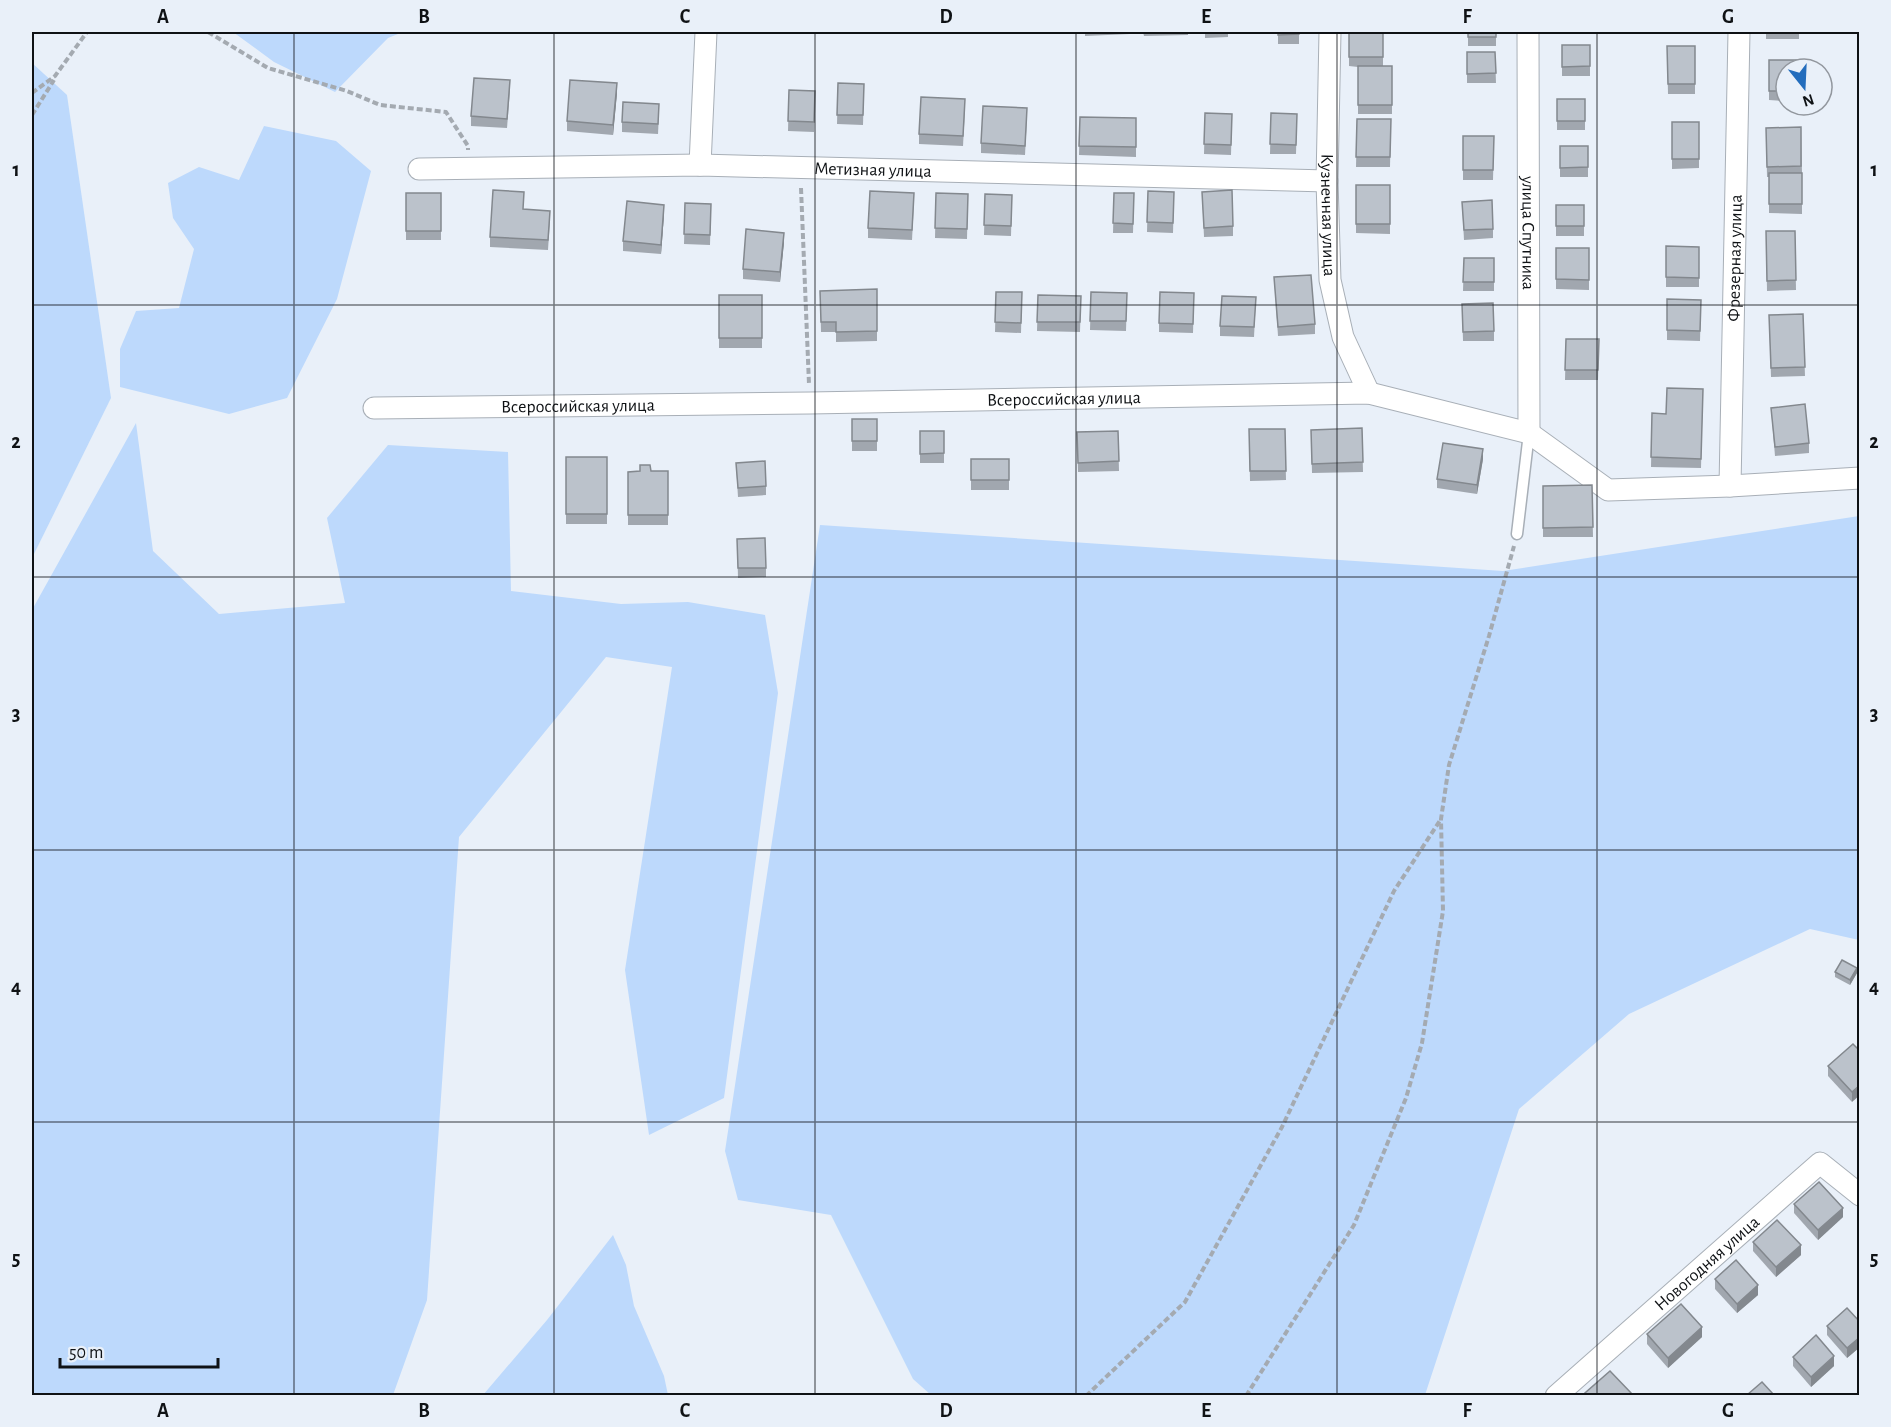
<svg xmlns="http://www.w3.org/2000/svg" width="1891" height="1427" font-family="'Alegreya Sans',sans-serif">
  <rect width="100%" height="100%" fill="#e9f0f9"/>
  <g fill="#bdd9fc">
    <polygon points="233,32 403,32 388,38 335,92 274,62"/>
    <polygon points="32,63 67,95 111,398 32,558"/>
    <polygon points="264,126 336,141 371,171 337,299 287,398 229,414 120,387 120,349 136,311 179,308 194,249 173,218 168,183 199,167 239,180"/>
    <polygon points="136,423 153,551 219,614 345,603 327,518 388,445 508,452 511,591 621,604 688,602 765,615 778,693 724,1098 649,1135 625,970 672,667 606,657 459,837 427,1300 393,1395 32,1395 32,610"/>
    <polygon points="1859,516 1859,940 1810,929 1629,1014 1519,1109 1425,1395 931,1395 913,1379 831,1215 738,1200 725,1151 820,525 1503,571"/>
    <polygon points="613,1235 626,1265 634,1306 664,1376 668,1395 483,1395 547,1320"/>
  </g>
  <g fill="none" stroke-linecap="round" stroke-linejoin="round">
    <defs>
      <polyline id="service" points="1517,534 1529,433"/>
      <g id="minor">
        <path id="s1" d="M 1330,32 L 1327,181 L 1330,280 L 1343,337 L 1369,393"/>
        <path id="s2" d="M 1528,32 L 1529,433"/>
        <polyline points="700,165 706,32"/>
        <path id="s3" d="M 419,169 L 700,165 L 1327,181"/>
        <path id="s4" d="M 374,408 L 810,403 L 1369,393 L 1529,433 L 1608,490 L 1730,486 L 1860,478"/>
        <path id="s5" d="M 1730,486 L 1739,32"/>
        <path id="s6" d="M 1556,1396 L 1820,1163 L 1860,1195"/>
      </g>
    </defs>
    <use href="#service" stroke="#a8afb7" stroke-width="13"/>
    <use href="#minor" stroke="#a8afb7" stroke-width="23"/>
    <g stroke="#a4aab1" stroke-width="4" stroke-dasharray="6 3" stroke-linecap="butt">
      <polyline points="208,32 268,68 347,91 380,105 446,112 468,146 468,150"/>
      <polyline points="32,93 55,76 87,32"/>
      <polyline points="32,115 54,80"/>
      <polyline points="801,188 809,384"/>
      <polyline points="1086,1396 1185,1302 1282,1127 1394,891 1441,819"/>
      <polyline points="1246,1396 1354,1225 1406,1098 1422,1043 1443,911 1441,819 1449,765 1489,636 1514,546"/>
    </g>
    <use href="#service" stroke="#fff" stroke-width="10"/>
    <use href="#minor" stroke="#fff" stroke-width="21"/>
  </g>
  <g fill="#a1a7af">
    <polygon points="1085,32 1130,32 1130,34 1085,36"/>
    <polygon points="1143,32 1188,32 1188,35 1144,36"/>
    <polygon points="1205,32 1228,32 1228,37 1205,38"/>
    <rect x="1278" y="32" width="21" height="12"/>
    <polygon points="1349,32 1383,32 1383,66 1392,66 1392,114 1358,114 1358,67 1349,66"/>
    <rect x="1468" y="32" width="28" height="14"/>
    <rect x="1766" y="32" width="33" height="7"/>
    <rect x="1562" y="45" width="28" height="31"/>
    <polygon points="1667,46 1695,46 1695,94 1668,94"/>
    <polygon points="1467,52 1495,52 1496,83 1467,83"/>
    <polygon points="1769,60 1786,69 1786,101 1769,100"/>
    <polygon points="838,83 864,84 863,125 837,124"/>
    <polygon points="510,90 507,128 471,126 471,116"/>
    <polygon points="789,90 815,91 814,132 788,131"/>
    <polygon points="617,93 613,135 567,131 567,121"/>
    <rect x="1557" y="99" width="28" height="31"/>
    <polygon points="965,109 963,146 919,144 919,134"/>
    <polygon points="659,113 658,134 622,132 622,122"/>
    <polygon points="1205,113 1232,114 1231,155 1204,154"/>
    <polygon points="1271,113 1297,114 1296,154 1270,154"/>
    <polygon points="1080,117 1136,118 1136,157 1079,155"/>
    <polygon points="1027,118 1025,155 981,153 981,143"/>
    <polygon points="1357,119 1391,119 1390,167 1356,167"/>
    <polygon points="1672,122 1699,122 1699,168 1672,169"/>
    <polygon points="1801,127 1802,173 1802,214 1769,213 1769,177 1767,177 1766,128"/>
    <polygon points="1463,136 1494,136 1493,180 1463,180"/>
    <rect x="1560" y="146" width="28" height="31"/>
    <polygon points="1356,185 1390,185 1390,234 1356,233"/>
    <polygon points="1148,191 1174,192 1173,233 1147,232"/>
    <polygon points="1202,192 1233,226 1233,236 1204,237"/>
    <rect x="406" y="193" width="35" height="47"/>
    <polygon points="936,193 968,194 967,239 935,238"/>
    <polygon points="1114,193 1134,193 1133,233 1113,233"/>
    <polygon points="985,194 1012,195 1011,236 984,235"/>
    <polygon points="914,202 912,240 868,238 868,228"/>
    <polygon points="1462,202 1493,229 1493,238 1464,240"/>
    <polygon points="685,203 711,204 710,245 684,244"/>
    <rect x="1556" y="205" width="28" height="31"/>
    <polygon points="524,209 550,220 548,250 490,247 490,237"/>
    <polygon points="664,214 661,254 623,251 623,241"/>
    <polygon points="1766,231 1795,231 1796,290 1767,291"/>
    <polygon points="784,242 780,282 743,279 743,269"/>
    <polygon points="1666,246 1699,247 1699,287 1666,287"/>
    <polygon points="1556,248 1589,248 1589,290 1556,289"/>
    <polygon points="1464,258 1494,258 1494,291 1463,291"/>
    <polygon points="1274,277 1315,324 1315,334 1278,336"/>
    <polygon points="877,289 877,341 836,342 836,332 821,332 820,291"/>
    <polygon points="996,292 1022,292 1021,333 995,332"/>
    <polygon points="1091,292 1127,293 1126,331 1090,330"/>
    <polygon points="1194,293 1193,333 1159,332 1159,323"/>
    <rect x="719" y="295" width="43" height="53"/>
    <polygon points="1038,295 1081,296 1080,332 1037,331"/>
    <polygon points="1256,297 1254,337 1220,336 1220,326"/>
    <polygon points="1667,299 1701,300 1700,341 1667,340"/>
    <polygon points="1462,304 1494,331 1494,341 1463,341"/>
    <polygon points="1803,314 1805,376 1771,377 1769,315"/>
    <polygon points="1566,339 1599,339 1598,380 1565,380"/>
    <polygon points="1703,389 1701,468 1651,467 1652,413 1666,414"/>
    <polygon points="1771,408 1809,443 1809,453 1775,456"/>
    <rect x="852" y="419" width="25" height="32"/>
    <polygon points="1362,428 1363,472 1312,473 1311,430"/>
    <polygon points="1249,429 1285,429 1286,480 1250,481"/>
    <rect x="920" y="431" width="24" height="32"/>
    <polygon points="1118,431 1119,471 1078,472 1077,432"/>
    <rect x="566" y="457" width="41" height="67"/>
    <rect x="971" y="459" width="38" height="31"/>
    <polygon points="1483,459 1477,494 1437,488 1437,479"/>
    <polygon points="736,463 766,486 766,495 738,497"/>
    <polygon points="668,471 668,525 628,525 628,472"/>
    <polygon points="1592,485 1593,537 1543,537 1543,486"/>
    <polygon points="737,539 766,568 766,577 738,578"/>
    <polygon points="1835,972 1857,973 1850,985 1835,977"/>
    <polygon points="1853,1044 1852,1102 1828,1076 1828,1066"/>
    <polygon points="1794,1204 1843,1217 1818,1240 1794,1213"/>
    <polygon points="1753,1242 1801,1255 1776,1277 1753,1251"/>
    <polygon points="1715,1279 1758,1295 1737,1313 1715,1289"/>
    <polygon points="1860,1322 1860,1347 1847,1358 1827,1335 1827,1326"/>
    <polygon points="1647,1334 1702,1337 1668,1368 1647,1344"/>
    <polygon points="1793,1357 1834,1366 1811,1387 1793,1366"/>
  </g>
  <g fill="#83888e">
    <polygon points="617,83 617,93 613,135 613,125"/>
    <polygon points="664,205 664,214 661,254 661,245"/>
    <polygon points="784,233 784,242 780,282 780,272"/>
    <polygon points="1483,449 1483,459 1477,494 1477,485"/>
    <polygon points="1857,968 1857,973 1850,985 1850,980"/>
    <polygon points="1860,1085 1860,1095 1852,1102 1852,1092"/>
    <polygon points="1843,1208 1843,1217 1818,1240 1818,1230"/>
    <polygon points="1801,1245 1801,1255 1776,1277 1776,1267"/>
    <polygon points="1758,1285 1758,1295 1737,1313 1737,1304"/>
    <polygon points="1702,1327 1702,1337 1668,1368 1668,1358"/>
    <polygon points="1860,1337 1860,1347 1847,1358 1847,1348"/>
    <polygon points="1834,1356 1834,1366 1811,1387 1811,1377"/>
  </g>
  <g fill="#bbc2cb" stroke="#83888e" stroke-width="1.5">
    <polygon points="1278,32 1299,32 1299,34 1278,35"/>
    <rect x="1349" y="32" width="34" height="25"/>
    <rect x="1468" y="32" width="28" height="5"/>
    <polygon points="1562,45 1590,45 1590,66 1562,67"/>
    <polygon points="1667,46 1695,46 1695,84 1668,84"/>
    <polygon points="1467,52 1495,52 1496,73 1467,74"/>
    <polygon points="1769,60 1802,60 1802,69 1786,69 1786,91 1769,91"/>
    <rect x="1358" y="66" width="34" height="39"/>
    <polygon points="474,78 510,80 507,119 471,116"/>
    <polygon points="570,80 617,83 613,125 567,121"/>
    <polygon points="838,83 864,84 863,115 837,115"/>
    <polygon points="789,90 815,91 814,122 788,121"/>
    <polygon points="921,97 965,99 963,136 919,134"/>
    <rect x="1557" y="99" width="28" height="22"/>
    <polygon points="623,102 659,104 658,124 622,122"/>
    <polygon points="983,106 1027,108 1025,146 981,143"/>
    <polygon points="1205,113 1232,114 1231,145 1204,144"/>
    <polygon points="1271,113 1297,114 1296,145 1270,144"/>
    <polygon points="1080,117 1136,118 1136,147 1079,146"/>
    <polygon points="1357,119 1391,119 1390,157 1356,157"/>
    <rect x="1672" y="122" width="27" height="37"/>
    <polygon points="1801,127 1801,166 1767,167 1766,128"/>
    <polygon points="1463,136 1494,136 1493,170 1463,170"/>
    <polygon points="1560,146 1588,146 1588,167 1560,168"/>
    <rect x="1769" y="173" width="33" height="31"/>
    <rect x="1356" y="185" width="34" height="39"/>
    <polygon points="493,190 524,192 523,209 550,211 548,240 490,237"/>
    <polygon points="1232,190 1233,226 1204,228 1202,192"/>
    <polygon points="870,191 914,193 912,230 868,228"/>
    <polygon points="1148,191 1174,192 1173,223 1147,222"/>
    <rect x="406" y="193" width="35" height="38"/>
    <polygon points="936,193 968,194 967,229 935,228"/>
    <polygon points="1114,193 1134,193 1133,224 1113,223"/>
    <polygon points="985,194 1012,195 1011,226 984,225"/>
    <polygon points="1492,200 1493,229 1464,230 1462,202"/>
    <polygon points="627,201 664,205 661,245 623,241"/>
    <polygon points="685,203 711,204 710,235 684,234"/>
    <rect x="1556" y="205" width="28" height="21"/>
    <polygon points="746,229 784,233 780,272 743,269"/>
    <polygon points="1766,231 1795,231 1796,280 1767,281"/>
    <polygon points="1666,246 1699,247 1699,278 1666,277"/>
    <polygon points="1556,248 1589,248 1589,280 1556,279"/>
    <polygon points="1464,258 1494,258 1494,282 1463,282"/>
    <polygon points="1311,275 1315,324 1278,327 1274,277"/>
    <polygon points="877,289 877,331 836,332 836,322 821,322 820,291"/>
    <polygon points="996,292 1022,292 1021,323 995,322"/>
    <polygon points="1091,292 1127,293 1126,321 1090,321"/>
    <polygon points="1160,292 1194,293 1193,324 1159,323"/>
    <rect x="719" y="295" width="43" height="43"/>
    <polygon points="1038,295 1081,296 1080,322 1037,322"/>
    <polygon points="1222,296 1256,297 1254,327 1220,326"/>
    <polygon points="1667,299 1701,300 1700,331 1667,330"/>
    <polygon points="1493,303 1494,331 1463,332 1462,304"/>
    <polygon points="1803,314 1805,367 1771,368 1769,315"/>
    <polygon points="1566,339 1599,339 1598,370 1565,370"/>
    <polygon points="1667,388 1703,389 1701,459 1651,457 1652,413 1666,414"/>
    <polygon points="1805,404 1809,443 1775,447 1771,408"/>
    <rect x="852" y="419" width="25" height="22"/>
    <polygon points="1362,428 1363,462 1312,464 1311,430"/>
    <polygon points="1249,429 1285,429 1286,471 1250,471"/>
    <polygon points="920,431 944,431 944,453 920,454"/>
    <polygon points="1118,431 1119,461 1078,463 1077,432"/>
    <polygon points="1443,443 1483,449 1477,485 1437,479"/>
    <rect x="566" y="457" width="41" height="57"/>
    <rect x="971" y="459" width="38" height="21"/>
    <polygon points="765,461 766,486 738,488 736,463"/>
    <polygon points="640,465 650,465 651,471 668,471 668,515 628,515 628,472 640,471"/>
    <polygon points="1592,485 1593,527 1543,528 1543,486"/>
    <polygon points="765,538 766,568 738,568 737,539"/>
    <polygon points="1842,960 1857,968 1850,980 1835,972"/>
    <polygon points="1853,1044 1860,1051 1860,1085 1852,1092 1828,1066"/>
    <polygon points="1819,1182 1843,1208 1818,1230 1794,1204"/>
    <polygon points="1777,1220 1801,1245 1776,1267 1753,1242"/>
    <polygon points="1736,1260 1758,1285 1737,1304 1715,1279"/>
    <polygon points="1681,1304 1702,1327 1668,1358 1647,1334"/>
    <polygon points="1847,1308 1860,1322 1860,1337 1847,1348 1827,1326"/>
    <polygon points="1816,1335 1834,1356 1811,1377 1793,1357"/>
    <polygon points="1610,1371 1633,1395 1588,1395 1585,1393"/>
    <polygon points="1762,1382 1774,1395 1747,1395"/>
  </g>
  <path fill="none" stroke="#0f1215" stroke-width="1.5" stroke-opacity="0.55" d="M 294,32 L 294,1396M 554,32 L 554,1396M 815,32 L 815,1396M 1076,32 L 1076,1396M 1337,32 L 1337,1396M 1597,32 L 1597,1396M 32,305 L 1860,305M 32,577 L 1860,577M 32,850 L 1860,850M 32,1122 L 1860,1122"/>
  <g text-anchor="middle" stroke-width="5" stroke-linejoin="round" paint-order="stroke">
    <g font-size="18" fill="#0f1215" stroke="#e9f0f9">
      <text dy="6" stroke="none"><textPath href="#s3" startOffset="454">Метизная улица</textPath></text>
      <text dy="6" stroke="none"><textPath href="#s1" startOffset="183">Кузнечная улица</textPath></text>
      <text dy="6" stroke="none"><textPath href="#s2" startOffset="201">улица Спутника</textPath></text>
      <text dy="6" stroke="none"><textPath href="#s5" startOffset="228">Фрезерная улица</textPath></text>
      <text dy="6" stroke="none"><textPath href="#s4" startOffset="690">Всероссийская улица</textPath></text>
      <text dy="6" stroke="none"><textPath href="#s4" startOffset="204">Всероссийская улица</textPath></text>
      <text dy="6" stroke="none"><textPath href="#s6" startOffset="201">Новогодняя улица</textPath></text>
    </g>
  </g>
  <rect width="1891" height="1427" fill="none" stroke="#e9f0f9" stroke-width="66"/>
  <g transform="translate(1804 87) rotate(162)"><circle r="28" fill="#e9f0f9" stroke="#92979e" stroke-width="1.5"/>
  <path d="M0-4.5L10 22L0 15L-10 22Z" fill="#236dbd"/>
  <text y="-9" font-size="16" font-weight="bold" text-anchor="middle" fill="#0f1215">N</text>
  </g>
  <path d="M60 1358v9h158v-9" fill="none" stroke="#0f1215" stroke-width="3"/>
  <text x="69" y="1358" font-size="18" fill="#0f1215" stroke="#e9f0f9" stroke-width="4.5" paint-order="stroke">50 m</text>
  <rect x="33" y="33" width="1825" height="1361" fill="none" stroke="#0f1215" stroke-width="2"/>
  <g font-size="20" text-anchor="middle" font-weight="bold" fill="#0f1215">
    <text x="163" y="23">A</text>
    <text x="424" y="23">B</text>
    <text x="685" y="23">C</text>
    <text x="946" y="23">D</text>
    <text x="1206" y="23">E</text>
    <text x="1467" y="23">F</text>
    <text x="1728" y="23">G</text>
    <text x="16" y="176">1</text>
    <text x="1874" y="176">1</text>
    <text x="16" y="448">2</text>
    <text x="1874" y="448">2</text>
    <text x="16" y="720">3</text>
    <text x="1874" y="720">3</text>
    <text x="16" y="993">4</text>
    <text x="1874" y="993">4</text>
    <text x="16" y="1265">5</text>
    <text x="1874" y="1265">5</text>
    <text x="163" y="1417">A</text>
    <text x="424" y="1417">B</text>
    <text x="685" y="1417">C</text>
    <text x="946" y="1417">D</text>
    <text x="1206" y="1417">E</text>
    <text x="1467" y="1417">F</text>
    <text x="1728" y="1417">G</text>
  </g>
</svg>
